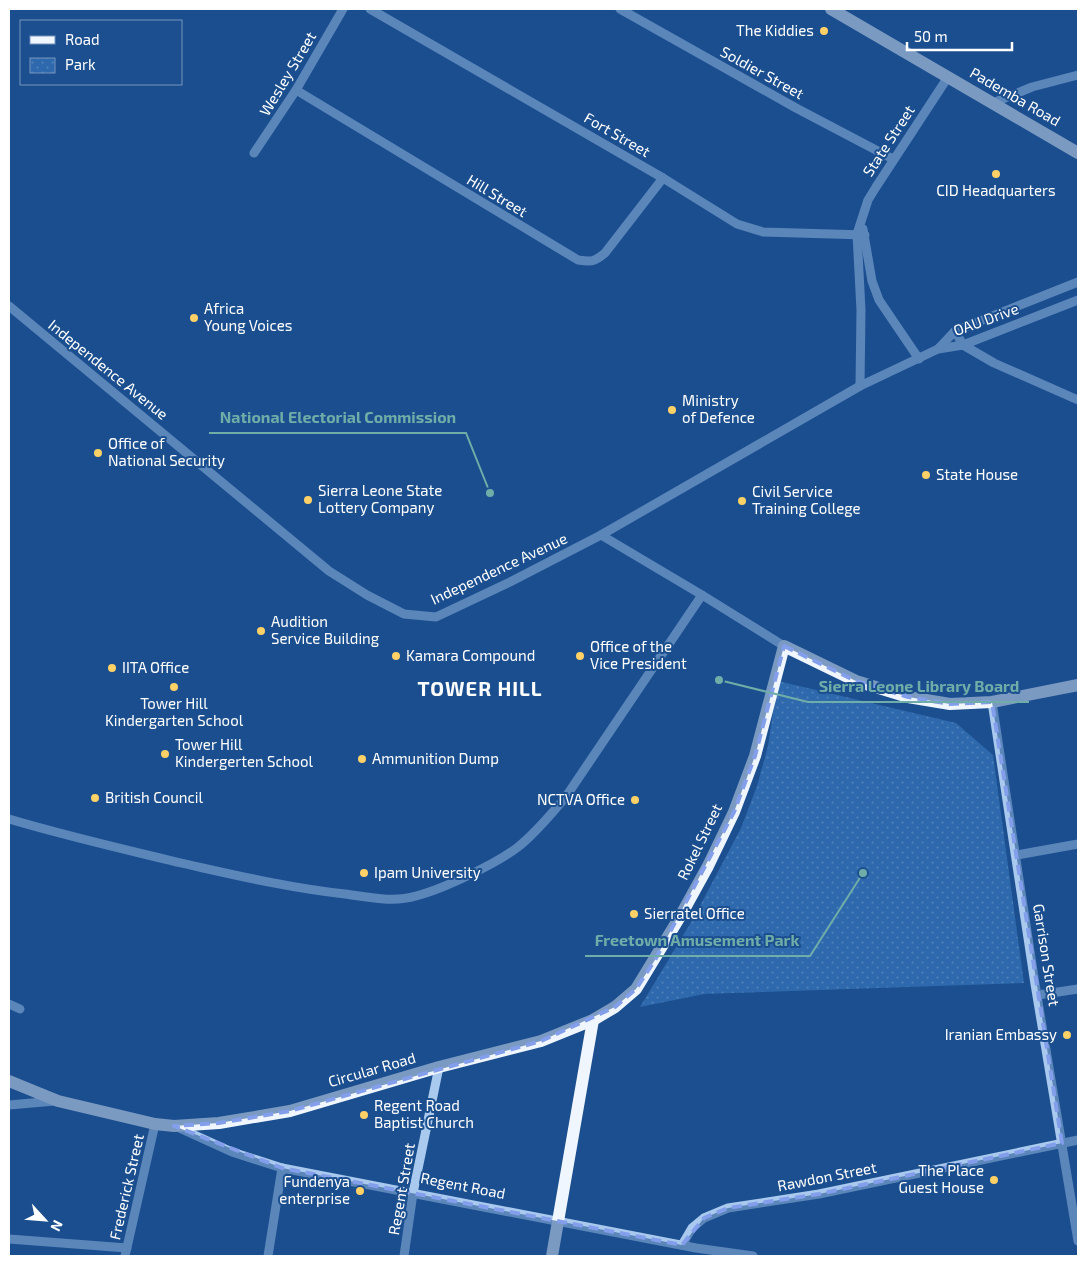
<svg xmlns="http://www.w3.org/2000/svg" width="1087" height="1265" font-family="'Exo 2',sans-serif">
  <defs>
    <pattern id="park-dots" width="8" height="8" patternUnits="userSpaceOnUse" patternTransform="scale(1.25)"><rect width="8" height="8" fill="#2e69ad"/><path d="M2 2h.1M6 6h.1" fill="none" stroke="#4d80b9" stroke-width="1.8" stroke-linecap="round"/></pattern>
  </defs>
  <rect width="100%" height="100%" fill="#1b4f8f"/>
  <polygon fill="url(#park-dots)" points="778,681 956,723 993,755 1024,983 704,994 640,1007 693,919 741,828 757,786 768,746"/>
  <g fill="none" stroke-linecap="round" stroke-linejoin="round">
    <g stroke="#a9c9ee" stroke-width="9">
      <polyline points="370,9 663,178 737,224 763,232 865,235"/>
      <polyline points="620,9 796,108 893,159"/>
      <path d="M 296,90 L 578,260 C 592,262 594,262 605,253 L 663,178"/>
      <polyline points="993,103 1032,87 1078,75"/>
      <polyline points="254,153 296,90 343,9"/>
      <polyline points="863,229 872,281 879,300 919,359"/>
      <polyline points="9,306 329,571 367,595 404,614 436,617 510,582 601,535 860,386 938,349 963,345 1078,300"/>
      <polyline points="955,331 963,345 994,363 1078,400"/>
      <polyline points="938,349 955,331 1078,282"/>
      <polyline points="860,386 861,310 857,234 868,200 876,187 948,77"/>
      <polyline points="601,535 702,595 784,646"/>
      <polyline points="992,702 1035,984 1078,1241"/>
      <path d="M 9,819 C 66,836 123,849 181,863 C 235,875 289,888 345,894 C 368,897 393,903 416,896 C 443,889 496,864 518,847 C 536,833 550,815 565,798 L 702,595"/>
      <polyline points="1017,855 1078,844"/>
      <polyline points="1038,995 1078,989"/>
      <polyline points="9,1004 20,1009"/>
      <polyline points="9,1105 55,1101"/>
      <polyline points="177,1127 232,1152 282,1168 696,1248 753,1256"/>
      <polyline points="9,1239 127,1248"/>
      <polyline points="682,1245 692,1228 704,1218 728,1208 819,1194 1078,1140"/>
      <polyline points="125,1256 155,1124"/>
      <polyline points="268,1256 282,1168"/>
      <polyline points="404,1256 413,1193 439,1067"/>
    </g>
    <g stroke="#f0f6ff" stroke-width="12">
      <polyline points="831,9 1078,153"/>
      <polyline points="9,1081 58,1101 155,1124 174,1126 219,1123 290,1111 439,1067 541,1041 593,1020 615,1007 636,989 681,915 708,866 734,812 755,756 784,646 856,681 908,697 950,704 992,702 1078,685"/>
      <polyline points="552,1256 593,1020"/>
    </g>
  </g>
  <path d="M0 0H1087V1265H0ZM 784,646 L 856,681 L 908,697 L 950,704 L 992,702 L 1062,1143 L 819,1194 L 728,1208 L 704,1218 L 682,1245 L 282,1168 L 174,1126 L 219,1123 L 290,1111 L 541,1041 L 615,1007 L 636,989 L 655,960 L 734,812 L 755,756 Z" fill="#1b4f8f" fill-opacity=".55" fill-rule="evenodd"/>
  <path fill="none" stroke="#839eea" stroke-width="4" stroke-dasharray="10 6" stroke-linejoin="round" d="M 784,646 L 856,681 L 908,697 L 950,704 L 992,702 L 1062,1143 L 819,1194 L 728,1208 L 704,1218 L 682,1245 L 282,1168 L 174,1126 L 219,1123 L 290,1111 L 541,1041 L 615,1007 L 636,989 L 655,960 L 734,812 L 755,756 Z"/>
  <g fill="#ffd166" stroke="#1b4f8f" stroke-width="2">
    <circle cx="824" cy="31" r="5"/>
    <circle cx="996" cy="174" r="5"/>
    <circle cx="194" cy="318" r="5"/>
    <circle cx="672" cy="410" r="5"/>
    <circle cx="98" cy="453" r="5"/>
    <circle cx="926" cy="475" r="5"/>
    <circle cx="308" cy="500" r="5"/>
    <circle cx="742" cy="501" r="5"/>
    <circle cx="261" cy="631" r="5"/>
    <circle cx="396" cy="656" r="5"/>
    <circle cx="580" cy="656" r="5"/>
    <circle cx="112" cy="668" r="5"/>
    <circle cx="174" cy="687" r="5"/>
    <circle cx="165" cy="754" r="5"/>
    <circle cx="362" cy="759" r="5"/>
    <circle cx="95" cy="798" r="5"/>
    <circle cx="635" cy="800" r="5"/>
    <circle cx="364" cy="873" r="5"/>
    <circle cx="634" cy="914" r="5"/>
    <circle cx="1067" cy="1035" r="5"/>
    <circle cx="364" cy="1115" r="5"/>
    <circle cx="994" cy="1180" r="5"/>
    <circle cx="360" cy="1191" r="5"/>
  </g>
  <g text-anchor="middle" stroke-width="4" stroke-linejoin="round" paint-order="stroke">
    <g font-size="15" fill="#fff" stroke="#1b4f8f" text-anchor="start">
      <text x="814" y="36" text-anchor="end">The Kiddies</text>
      <text x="996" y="196" text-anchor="middle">CID Headquarters</text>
      <text x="204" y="314">Africa<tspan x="204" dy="17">Young Voices</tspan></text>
      <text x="682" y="406">Ministry<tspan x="682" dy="17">of Defence</tspan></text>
      <text x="108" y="449">Office of<tspan x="108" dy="17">National Security</tspan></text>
      <text x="936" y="480">State House</text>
      <text x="318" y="496">Sierra Leone State<tspan x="318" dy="17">Lottery Company</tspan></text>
      <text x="752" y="497">Civil Service<tspan x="752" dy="17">Training College</tspan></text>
      <text x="271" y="627">Audition<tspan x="271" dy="17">Service Building</tspan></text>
      <text x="590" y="652">Office of the<tspan x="590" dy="17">Vice President</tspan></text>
      <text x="406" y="661">Kamara Compound</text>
      <text x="122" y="673">IITA Office</text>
      <text x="174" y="709" text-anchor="middle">Tower Hill<tspan x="174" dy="17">Kindergarten School</tspan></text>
      <text x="175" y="750">Tower Hill<tspan x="175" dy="17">Kindergerten School</tspan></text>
      <text x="372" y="764">Ammunition Dump</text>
      <text x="105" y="803">British Council</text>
      <text x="625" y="805" text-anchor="end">NCTVA Office</text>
      <text x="374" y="878">Ipam University</text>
      <text x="644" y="919">Sierratel Office</text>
      <text x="1057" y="1040" text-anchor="end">Iranian Embassy</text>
      <text x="374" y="1111">Regent Road<tspan x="374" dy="17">Baptist Church</tspan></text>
      <text x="984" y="1176" text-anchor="end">The Place<tspan x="984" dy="17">Guest House</tspan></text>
      <text x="350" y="1187" text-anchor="end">Fundenya<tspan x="350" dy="17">enterprise</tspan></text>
    </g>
    <g font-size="15" fill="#fff" stroke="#1b4f8f">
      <text transform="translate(762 73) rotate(29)" y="5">Soldier Street</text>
      <text transform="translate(288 74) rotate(-59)" y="5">Wesley Street</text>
      <text transform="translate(1015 97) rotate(30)" y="5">Pademba Road</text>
      <text transform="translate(617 135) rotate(30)" y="5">Fort Street</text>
      <text transform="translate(889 141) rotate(-57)" y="5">State Street</text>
      <text transform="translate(497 196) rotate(31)" y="5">Hill Street</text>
      <text transform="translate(986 320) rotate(-20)" y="5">OAU Drive</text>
      <text transform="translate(108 370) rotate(39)" y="5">Independence Avenue</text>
      <text transform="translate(499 569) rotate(-25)" y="5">Independence Avenue</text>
      <text transform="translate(700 842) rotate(-64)" y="5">Rokel Street</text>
      <text transform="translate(1046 955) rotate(81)" y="5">Garrison Street</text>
      <text transform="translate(372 1070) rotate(-16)" y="5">Circular Road</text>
      <text transform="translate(827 1177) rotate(-11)" y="5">Rawdon Street</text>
      <text transform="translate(463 1186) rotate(11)" y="5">Regent Road</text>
      <text transform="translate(127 1187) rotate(-77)" y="5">Frederick Street</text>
      <text transform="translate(402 1189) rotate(-80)" y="5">Regent Street</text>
    </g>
    <g font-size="20" font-weight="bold" letter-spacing="1" fill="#fff" stroke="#1b4f8f">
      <text x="480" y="696">TOWER HILL</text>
    </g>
  </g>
  <path fill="none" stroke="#6fada8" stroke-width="2" d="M490 493L466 433H209M719 680L808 702H1029M863 873L810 956H585"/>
  <g fill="#6fada8" stroke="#1b4f8f" stroke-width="2">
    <circle cx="490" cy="493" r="5"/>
    <circle cx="719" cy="680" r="5"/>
    <circle cx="863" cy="873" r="5"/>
  </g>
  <g font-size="16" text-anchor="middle" font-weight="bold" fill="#6fada8" stroke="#1b4f8f" stroke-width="4" stroke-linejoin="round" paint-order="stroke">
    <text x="338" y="423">National Electorial Commission</text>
    <text x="919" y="692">Sierra Leone Library Board</text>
    <text x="697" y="946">Freetown Amusement Park</text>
  </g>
  <rect width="1087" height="1265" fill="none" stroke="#ffffff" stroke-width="20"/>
  <rect x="20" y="20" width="162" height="65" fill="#1b4f8f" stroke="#7695bc"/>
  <rect x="30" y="36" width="25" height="8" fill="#f0f6ff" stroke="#7695bc"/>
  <text x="65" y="45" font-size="15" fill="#ffffff">Road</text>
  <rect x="30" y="58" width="25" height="15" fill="url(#park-dots)" stroke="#7695bc"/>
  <text x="65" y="70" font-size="15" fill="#ffffff">Park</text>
  <g transform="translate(45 1220) rotate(116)" stroke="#1b4f8f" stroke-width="4" paint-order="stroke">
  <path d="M0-4L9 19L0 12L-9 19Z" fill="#ffffff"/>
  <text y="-8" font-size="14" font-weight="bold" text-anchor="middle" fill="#ffffff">N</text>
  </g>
  <path d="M907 42v8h105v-8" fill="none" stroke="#ffffff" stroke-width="2.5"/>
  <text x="914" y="42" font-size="15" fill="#ffffff" stroke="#1b4f8f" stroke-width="4" paint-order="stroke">50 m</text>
</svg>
